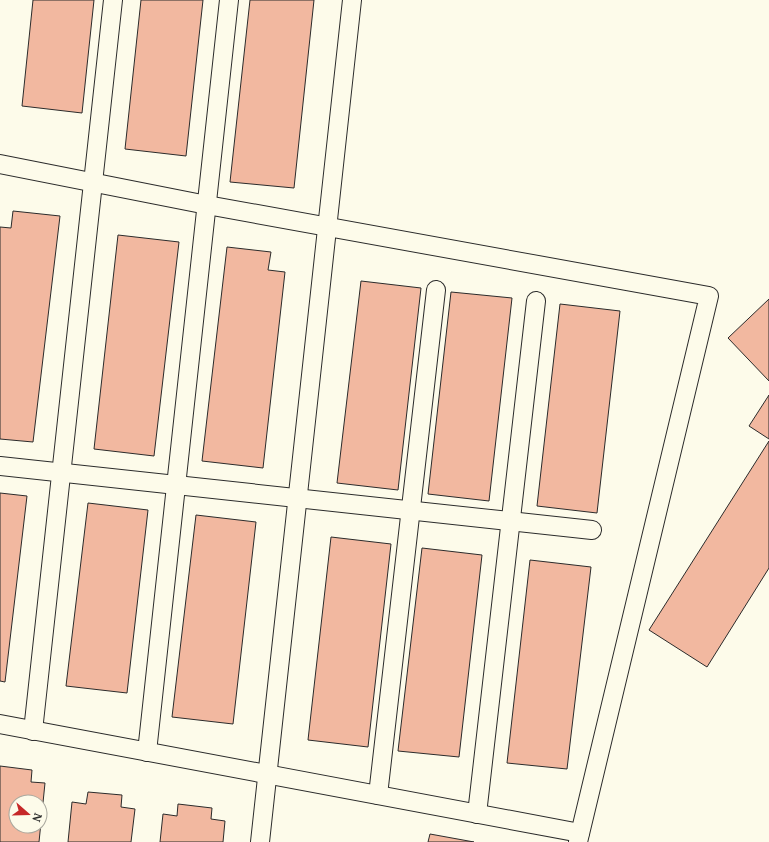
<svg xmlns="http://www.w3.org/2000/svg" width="769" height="842" font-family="'PT Serif',serif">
  <rect width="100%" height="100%" fill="#fdfbea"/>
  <g fill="#f2b8a0" stroke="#2b2b2b" fill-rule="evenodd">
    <polygon points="33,0 94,0 82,113 22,106"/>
    <polygon points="141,0 203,0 186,156 125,149"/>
    <polygon points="250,0 314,0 294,188 230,182"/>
    <polygon points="13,211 60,216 33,442 0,439 0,227 11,228"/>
    <polygon points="118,235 179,242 154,456 94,449"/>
    <polygon points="227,247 271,252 268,270 285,272 263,468 202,461"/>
    <polygon points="361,281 421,288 398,490 337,483"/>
    <polygon points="451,292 512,298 489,501 428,494"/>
    <polygon points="769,299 769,381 728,338"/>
    <polygon points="560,304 620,311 597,513 537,506"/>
    <polygon points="769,395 769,439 749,426"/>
    <polygon points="769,441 769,568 707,667 649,630"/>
    <polygon points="0,493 27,496 5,682 0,681"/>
    <polygon points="88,503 148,510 127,693 66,686"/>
    <polygon points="196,515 256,522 233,724 172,717"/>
    <polygon points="331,537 391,544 368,747 308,740"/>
    <polygon points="422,548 482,555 459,757 398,751"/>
    <polygon points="530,560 591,567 567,769 507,763"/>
    <path d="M 0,766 L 32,770 L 31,782 L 45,783 L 39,842 L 0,842 ZM 16,802 L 40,802 L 40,826 L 16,826 Z"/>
    <polygon points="88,792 122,795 121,807 135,809 131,842 68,842 72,802 86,804"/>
    <polygon points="178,804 212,808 211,819 225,821 223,842 160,842 163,814 177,816"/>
    <polygon points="430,834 474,842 428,842"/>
  </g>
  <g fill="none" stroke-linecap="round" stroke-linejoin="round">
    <defs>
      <g id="minor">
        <polyline points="0,164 207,205 709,296 578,842"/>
        <polyline points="0,466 592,530"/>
        <polyline points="0,724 580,833"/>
        <polyline points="33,731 113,0"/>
        <polyline points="147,752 229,0"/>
        <polyline points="378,795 436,290"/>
        <polyline points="477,814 536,301"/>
        <polyline points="260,842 352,0"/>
      </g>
    </defs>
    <use href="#minor" stroke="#2b2b2b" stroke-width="20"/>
    <use href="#minor" stroke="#fdfbea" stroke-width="18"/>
  </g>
  <g transform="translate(28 814) rotate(110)"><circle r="19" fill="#fdfbea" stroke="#a9a89e"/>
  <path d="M0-3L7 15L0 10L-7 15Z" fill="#c62828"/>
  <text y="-6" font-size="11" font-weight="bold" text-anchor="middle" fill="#2b2b2b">N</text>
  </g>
</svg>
